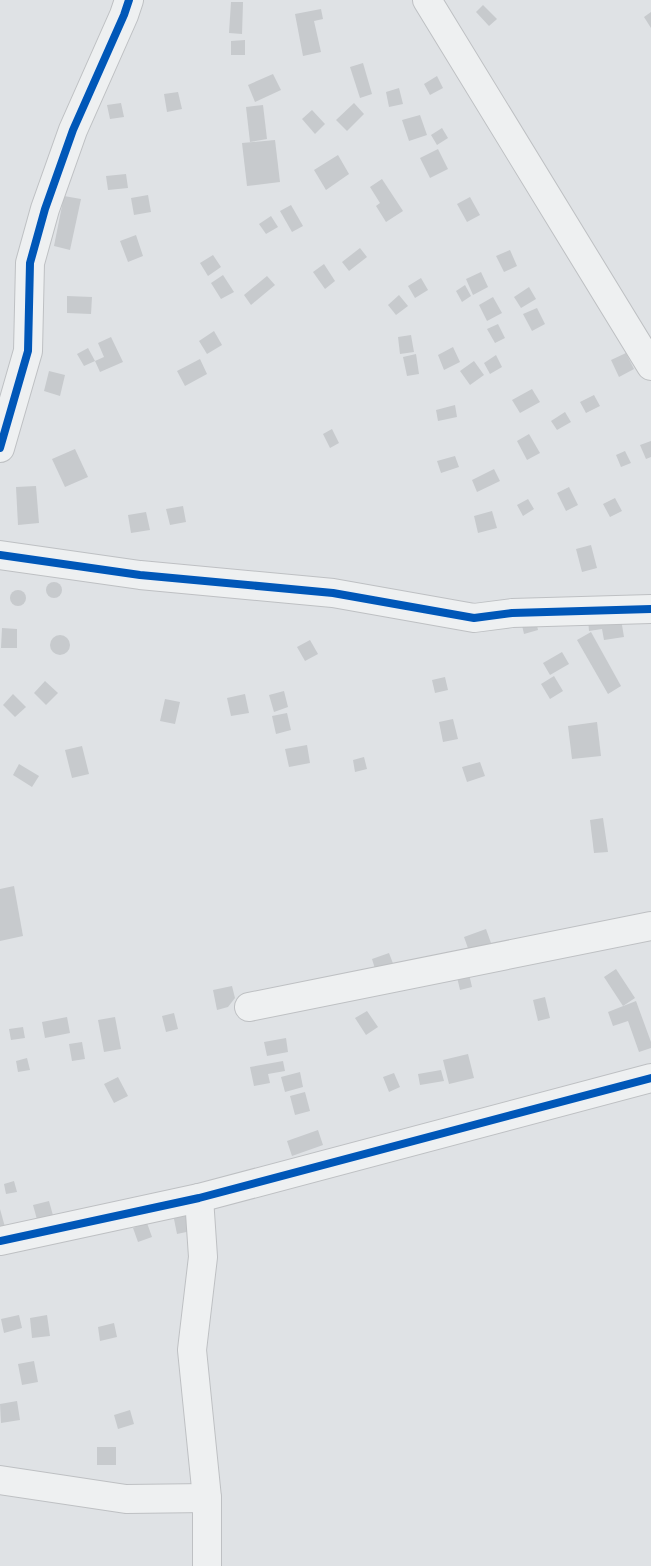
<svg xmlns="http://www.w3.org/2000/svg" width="651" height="1566" font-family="'Sofia Sans Condensed',sans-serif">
  <rect width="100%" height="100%" fill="#dfe2e5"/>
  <g fill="#c7cacd">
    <polygon points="231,2 243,2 242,34 229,33"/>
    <polygon points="483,5 497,19 489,26 476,12"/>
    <polygon points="321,9 323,19 314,21 321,52 303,56 295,14"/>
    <polygon points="651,12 651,28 644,17"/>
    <polygon points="245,40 245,55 231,55 231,41"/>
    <polygon points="363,63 372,94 360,98 350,67"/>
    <polygon points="273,74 281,90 255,102 248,85"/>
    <polygon points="437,76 443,88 430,95 424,84"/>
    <polygon points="399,88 403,104 389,107 386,92"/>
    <polygon points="178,92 182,109 167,112 164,94"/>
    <polygon points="121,103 124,117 110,119 107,105"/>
    <polygon points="354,103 364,114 347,131 336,120"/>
    <polygon points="263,105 267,139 250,142 246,107"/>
    <polygon points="312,110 325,124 315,134 302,119"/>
    <polygon points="420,115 427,135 409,141 402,120"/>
    <polygon points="442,128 448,138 437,145 431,135"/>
    <polygon points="275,140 280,182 247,186 242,143"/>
    <polygon points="438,149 448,169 430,178 420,158"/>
    <polygon points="338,155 349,174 326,190 314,170"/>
    <polygon points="126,174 128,188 108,190 106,176"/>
    <polygon points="382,179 403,211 386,222 376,206 380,203 370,187"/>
    <polygon points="148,195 151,212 134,215 131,198"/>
    <polygon points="64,196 81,199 70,250 54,246"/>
    <polygon points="470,197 480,215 467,222 457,204"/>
    <polygon points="291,205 303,226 292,232 280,211"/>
    <polygon points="271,216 278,227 266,234 259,224"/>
    <polygon points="136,235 143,256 128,262 120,241"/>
    <polygon points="360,248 367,257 349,271 342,262"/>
    <polygon points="510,250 517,266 504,272 496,256"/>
    <polygon points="213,255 221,267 208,276 200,263"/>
    <polygon points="324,264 335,281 325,289 313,272"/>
    <polygon points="481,272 488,287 473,295 466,279"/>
    <polygon points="223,275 234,292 221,299 211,283"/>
    <polygon points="267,276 275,285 251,305 244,295"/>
    <polygon points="421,278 428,290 415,298 408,286"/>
    <polygon points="465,285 471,296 462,302 456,291"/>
    <polygon points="529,287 536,299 521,308 514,297"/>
    <polygon points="399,295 408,306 396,315 388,305"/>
    <polygon points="67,296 92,297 91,314 67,313"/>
    <polygon points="493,297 502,313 487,321 479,305"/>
    <polygon points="537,308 545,324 532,331 523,314"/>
    <polygon points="498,324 505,338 495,343 487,329"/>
    <polygon points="214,331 222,345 207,354 199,341"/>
    <polygon points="411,335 414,352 400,354 398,337"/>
    <polygon points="111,337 123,362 100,372 95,361 104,357 98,343"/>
    <polygon points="453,347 460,362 444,370 438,355"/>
    <polygon points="88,348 95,361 84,366 77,354"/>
    <polygon points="626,353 634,369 619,377 611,360"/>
    <polygon points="416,354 419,374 407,376 403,357"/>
    <polygon points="496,355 502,367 490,374 484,363"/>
    <polygon points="200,359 207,374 185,386 177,371"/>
    <polygon points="474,361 484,375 470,385 460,371"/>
    <polygon points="49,371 65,375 60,396 44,391"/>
    <polygon points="532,389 540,402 520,413 512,400"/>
    <polygon points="594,395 600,406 586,413 580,402"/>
    <polygon points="455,405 457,417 438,421 436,410"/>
    <polygon points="565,412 571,422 557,430 551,421"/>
    <polygon points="332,429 339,443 330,448 323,434"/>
    <polygon points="529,434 540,453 527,460 517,441"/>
    <polygon points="651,441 651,457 646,459 640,445"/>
    <polygon points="75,449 88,477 65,487 52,459"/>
    <polygon points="625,451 631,463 621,467 616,455"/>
    <polygon points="455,456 459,467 441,473 437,461"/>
    <polygon points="494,469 500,481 477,492 472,480"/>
    <polygon points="36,486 39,523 18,525 16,487"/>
    <polygon points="569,487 578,505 566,511 557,493"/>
    <polygon points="615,498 622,511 610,517 603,504"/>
    <polygon points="528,499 534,509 523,516 517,505"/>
    <polygon points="183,506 186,522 170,525 166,509"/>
    <polygon points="492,511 497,528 478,533 474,516"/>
    <polygon points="146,512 150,530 131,533 128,515"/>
    <polygon points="591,545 597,568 582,572 576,549"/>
    <circle cx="54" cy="590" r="8"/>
    <circle cx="18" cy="598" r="8"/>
    <polygon points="620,613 624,637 604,640 602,629 589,631 588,619"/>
    <polygon points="535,617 538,630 524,634 521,621"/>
    <polygon points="2,628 17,629 17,648 1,648"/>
    <polygon points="591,632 621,686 608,694 577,640"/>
    <circle cx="60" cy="645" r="10"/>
    <polygon points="310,640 318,654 305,661 297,647"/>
    <polygon points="562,652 569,664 550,675 543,663"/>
    <polygon points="554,676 563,691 550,699 541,684"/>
    <polygon points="445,677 448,690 435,693 432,680"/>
    <polygon points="45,681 58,693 46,705 34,693"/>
    <polygon points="284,691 288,707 274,712 269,695"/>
    <polygon points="13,694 26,707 15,717 3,705"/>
    <polygon points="245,694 249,713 231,716 227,698"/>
    <polygon points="165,699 180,702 175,724 160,721"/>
    <polygon points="287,713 291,730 276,734 272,716"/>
    <polygon points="453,719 458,739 443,742 439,722"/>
    <polygon points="597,722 601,756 572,759 568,726"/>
    <polygon points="307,745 310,763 289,767 285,749"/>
    <polygon points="82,746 89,774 72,778 65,750"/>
    <polygon points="364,757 367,769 355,772 353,760"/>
    <polygon points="480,762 485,776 467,782 462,767"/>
    <polygon points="19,764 39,776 32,787 13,775"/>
    <polygon points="603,818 608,852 594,853 590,820"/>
    <polygon points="14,886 23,936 0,941 0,889"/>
    <polygon points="486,929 491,943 469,951 464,937"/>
    <polygon points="389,953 394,966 376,972 372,959"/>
    <polygon points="616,969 635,998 623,1006 604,977"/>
    <polygon points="469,974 472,987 460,990 457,977"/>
    <polygon points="232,986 235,998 228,1007 217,1010 213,990"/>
    <polygon points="545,997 550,1018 538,1021 533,1000"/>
    <polygon points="636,1001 651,1042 651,1048 639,1052 628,1021 613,1026 608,1012"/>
    <polygon points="367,1011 378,1027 366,1035 355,1018"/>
    <polygon points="174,1013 178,1029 166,1032 162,1016"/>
    <polygon points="67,1017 70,1033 45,1038 42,1022"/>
    <polygon points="115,1017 121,1049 104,1052 98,1020"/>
    <polygon points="23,1027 25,1038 11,1040 9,1029"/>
    <polygon points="286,1038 288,1052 267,1056 264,1042"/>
    <polygon points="82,1042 85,1059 72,1061 69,1044"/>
    <polygon points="468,1054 474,1078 449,1084 443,1060"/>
    <polygon points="27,1058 30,1070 18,1072 16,1061"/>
    <polygon points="283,1061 285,1071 268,1074 270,1083 254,1086 250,1067"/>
    <polygon points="441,1070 444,1081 420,1085 418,1074"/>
    <polygon points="300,1072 303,1087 285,1092 281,1077"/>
    <polygon points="394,1073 400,1087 389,1092 383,1077"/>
    <polygon points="118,1077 128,1096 114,1103 104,1084"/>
    <polygon points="305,1092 310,1111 295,1115 290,1096"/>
    <polygon points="318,1130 323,1145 292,1156 287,1141"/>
    <polygon points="14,1181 17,1192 6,1194 4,1184"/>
    <polygon points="49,1201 54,1219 38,1223 33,1205"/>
    <polygon points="0,1209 5,1227 0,1228"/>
    <polygon points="188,1211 191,1231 177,1234 173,1214"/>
    <polygon points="147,1223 152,1237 138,1242 133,1228"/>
    <polygon points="19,1315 22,1328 4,1333 1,1319"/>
    <polygon points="47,1315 50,1336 32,1338 30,1318"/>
    <polygon points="114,1323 117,1337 100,1341 98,1327"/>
    <polygon points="34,1361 38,1382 22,1385 18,1364"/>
    <polygon points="17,1401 20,1420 1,1423 0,1404"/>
    <polygon points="130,1410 134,1424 118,1429 114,1415"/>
    <rect x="97" y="1447" width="19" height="18"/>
  </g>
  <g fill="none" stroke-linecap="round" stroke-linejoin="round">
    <defs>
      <g id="minor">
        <polyline points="427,0 651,366"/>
        <polyline points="0,448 28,351 30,263 45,209 73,130 124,15 129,0"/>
        <polyline points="0,555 140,575 333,593 474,618 512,613 651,609"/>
        <polyline points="249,1007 651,926"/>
        <polyline points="199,1198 203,1257 192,1350 207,1498 207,1566"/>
        <polyline points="0,1241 199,1198 651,1078"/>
        <polyline points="0,1480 126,1499 207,1498"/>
      </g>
    </defs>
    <use href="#minor" stroke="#bec0c3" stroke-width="30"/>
    <use href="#minor" stroke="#eef0f1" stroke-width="28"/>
    <defs>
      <g id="cycleway">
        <polyline points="0,448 28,351 30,263 45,209 73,130 124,15 129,0"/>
        <polyline points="0,555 140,575 333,593 474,618 512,613 651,609"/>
        <polyline points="0,1241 199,1198 651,1078"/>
      </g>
    </defs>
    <use href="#cycleway" stroke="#ecf0f4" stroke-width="11"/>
    <use href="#cycleway" stroke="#0057b8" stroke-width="8"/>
  </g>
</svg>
